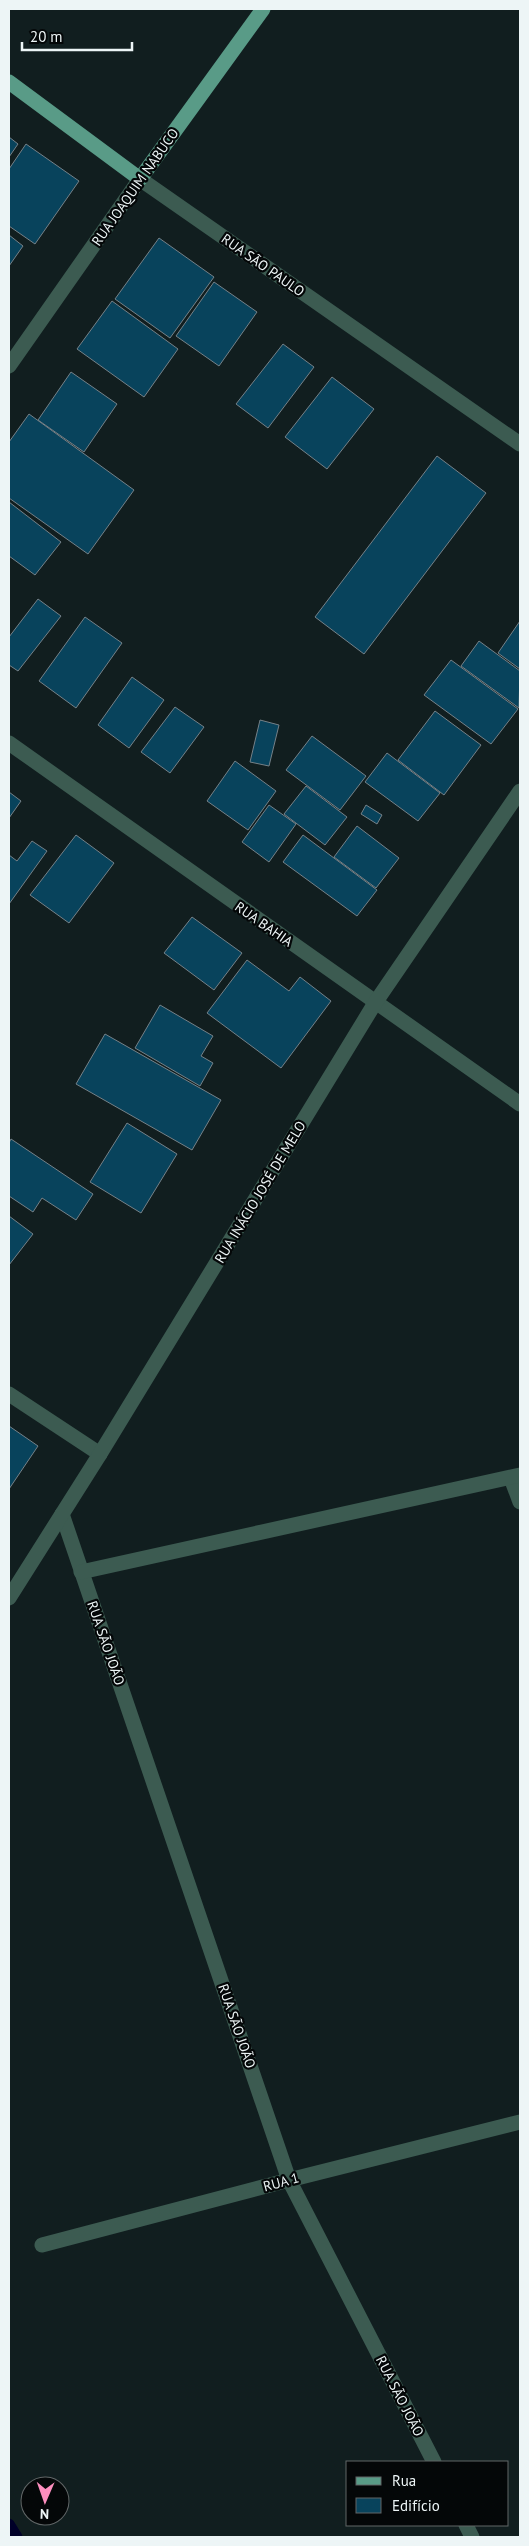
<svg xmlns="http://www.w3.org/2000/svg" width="529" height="2546" font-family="'PT Sans',sans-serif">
  <rect width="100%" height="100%" fill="#111e1f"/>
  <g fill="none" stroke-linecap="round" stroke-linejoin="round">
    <polyline stroke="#000028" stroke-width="11" points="9,2524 17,2537"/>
  </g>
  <g fill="#08435c" stroke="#758188">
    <polygon points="9,137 18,144 9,157"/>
    <polygon points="26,144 79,181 35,244 9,226 9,169"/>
    <polygon points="9,235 23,246 9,266"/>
    <polygon points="159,238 214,277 170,338 115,299"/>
    <polygon points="214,282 257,312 219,366 176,336"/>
    <polygon points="112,301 178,349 144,397 77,349"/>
    <polygon points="283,344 314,367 268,428 236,404"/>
    <polygon points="71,372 117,404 84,452 38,420"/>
    <polygon points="332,377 374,409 327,469 285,437"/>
    <polygon points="29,414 134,490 88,554 9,498 9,442"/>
    <polygon points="437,456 486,493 364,654 315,617"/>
    <polygon points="9,502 61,542 35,575 9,556"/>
    <polygon points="38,599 61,616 18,671 9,665 9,637"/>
    <polygon points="85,617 122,643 76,708 39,681"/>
    <polygon points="520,621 520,669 498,653"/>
    <polygon points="479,641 520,671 519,708 461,666"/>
    <polygon points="451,660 518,709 491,744 424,695"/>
    <polygon points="132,677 164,700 129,748 98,725"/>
    <polygon points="175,707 204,727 170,773 141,752"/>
    <polygon points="435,711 481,745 444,795 398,760"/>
    <polygon points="260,720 279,725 269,766 250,762"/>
    <polygon points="312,736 366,776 340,810 286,770"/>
    <polygon points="387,753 440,793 418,821 365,782"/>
    <polygon points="235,761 276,791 248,830 207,801"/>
    <polygon points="306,786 347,817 325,845 284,814"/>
    <polygon points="9,792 21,801 9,818"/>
    <polygon points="269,805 296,824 269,862 242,842"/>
    <polygon points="366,805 382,815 377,824 361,814"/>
    <polygon points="357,826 399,858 376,888 334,857"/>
    <polygon points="76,835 114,863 69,923 30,895"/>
    <polygon points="303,835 377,890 357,916 283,862"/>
    <polygon points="32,841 47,851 9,904 9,855 17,861"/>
    <polygon points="192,917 242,953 214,990 164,953"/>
    <polygon points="247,960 289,991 300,977 331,1001 281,1068 207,1013"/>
    <polygon points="160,1005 213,1036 201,1056 213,1063 200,1086 135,1048"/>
    <polygon points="105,1034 221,1100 192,1150 76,1084"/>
    <polygon points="127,1123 177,1154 141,1213 90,1182"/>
    <polygon points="11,1139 93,1194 76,1220 42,1198 33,1212 9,1196 9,1143"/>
    <polygon points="9,1216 33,1234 9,1265"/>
    <polygon points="9,1426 38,1446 9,1489"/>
  </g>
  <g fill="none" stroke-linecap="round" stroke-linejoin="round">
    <g stroke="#3c5b51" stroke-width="15">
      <polyline points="9,366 140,179 520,444"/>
      <polyline points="9,743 520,1104"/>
      <polyline points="9,1394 100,1454"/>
      <polyline points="511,1478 520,1502"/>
      <polyline points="62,1514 289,2180 434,2462"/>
      <polyline points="81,1572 520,1475"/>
      <polyline points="9,1598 100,1454 375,1003 520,791"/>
      <polyline points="42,2245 289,2180 520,2122"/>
      <polyline points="466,2525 472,2537"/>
    </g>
    <polyline stroke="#599b87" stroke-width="15" points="9,82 140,179 263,9"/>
  </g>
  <g text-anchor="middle" stroke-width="4.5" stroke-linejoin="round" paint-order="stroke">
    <g font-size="14" fill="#edf5f6" stroke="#040708">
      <text transform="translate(135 187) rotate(-55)" y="5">RUA JOAQUIM NABUCO</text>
      <text transform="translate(263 265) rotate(35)" y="5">RUA SÃO PAULO</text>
      <text transform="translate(264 924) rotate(35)" y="5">RUA BAHIA</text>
      <text transform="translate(260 1192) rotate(-59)" y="5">RUA INÁCIO JOSÉ DE MELO</text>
      <text transform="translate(106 1643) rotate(71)" y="5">RUA SÃO JOÃO</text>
      <text transform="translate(237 2026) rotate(71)" y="5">RUA SÃO JOÃO</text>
      <text transform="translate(281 2182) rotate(-15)" y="5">RUA 1</text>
      <text transform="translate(400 2396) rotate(63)" y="5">RUA SÃO JOÃO</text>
    </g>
  </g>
  <rect width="529" height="2546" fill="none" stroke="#edf5f6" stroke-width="20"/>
  <rect x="346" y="2461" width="162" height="65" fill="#040708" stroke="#616667"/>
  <rect x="356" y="2477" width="25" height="8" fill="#599b87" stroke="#616667"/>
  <text x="392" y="2486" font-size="15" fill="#edf5f6">Rua</text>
  <rect x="356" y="2498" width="25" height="15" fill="#08435c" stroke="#616667"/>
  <text x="392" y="2511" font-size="15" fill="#edf5f6">Edifício</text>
  <g transform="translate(45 2501) rotate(182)"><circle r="24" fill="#040708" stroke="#616667"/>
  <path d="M0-4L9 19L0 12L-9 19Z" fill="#fd8ebe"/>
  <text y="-8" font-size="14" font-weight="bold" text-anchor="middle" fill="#edf5f6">N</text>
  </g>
  <path d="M22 42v8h110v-8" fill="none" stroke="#edf5f6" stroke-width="2.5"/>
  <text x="30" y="42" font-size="15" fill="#edf5f6" stroke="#040708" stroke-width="4" paint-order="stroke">20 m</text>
</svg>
